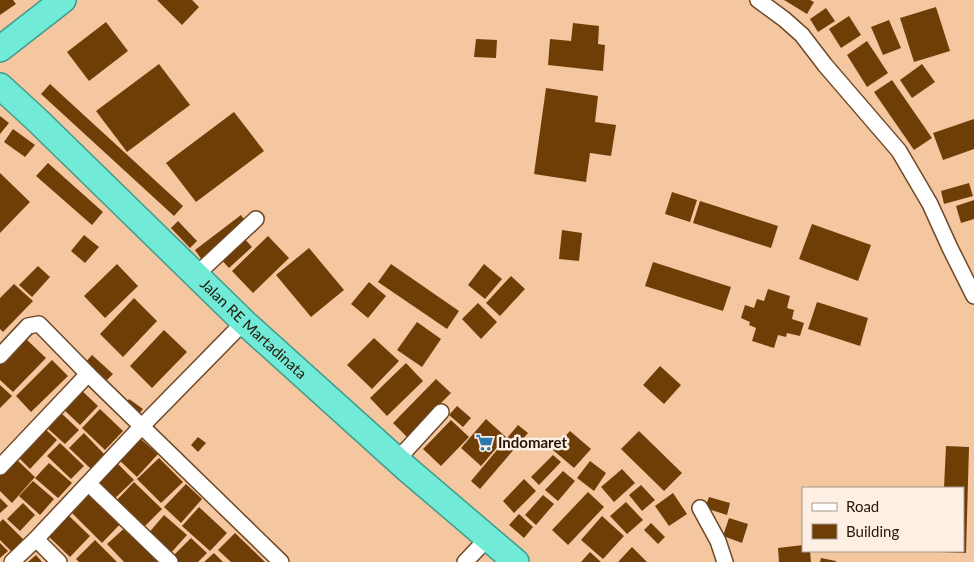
<svg xmlns="http://www.w3.org/2000/svg" width="974" height="562" font-family="Lato,sans-serif">
  <rect width="100%" height="100%" fill="#f4c7a1"/>
  <g fill="#6f3e07">
    <polygon points="0,0 13,0 16,4 0,15"/>
    <polygon points="157,0 192,0 199,7 182,25"/>
    <polygon points="784,0 810,0 814,2 807,14"/>
    <polygon points="936,7 950,51 914,62 900,18"/>
    <polygon points="826,8 835,21 818,32 810,19"/>
    <polygon points="849,16 861,35 841,48 829,29"/>
    <polygon points="889,20 901,48 883,55 871,27"/>
    <polygon points="106,22 128,51 89,81 67,52"/>
    <polygon points="573,23 599,26 598,44 605,45 603,71 548,65 550,39 571,41"/>
    <polygon points="476,39 497,40 496,58 474,57"/>
    <polygon points="867,41 888,73 867,87 847,55"/>
    <polygon points="159,64 190,105 127,152 96,111"/>
    <polygon points="922,64 935,82 912,98 900,80"/>
    <polygon points="892,80 932,138 914,150 874,92"/>
    <polygon points="50,84 183,206 174,216 41,94"/>
    <polygon points="546,88 598,96 595,122 616,125 611,156 590,153 586,182 534,174"/>
    <polygon points="234,112 264,151 196,202 166,163"/>
    <polygon points="0,116 9,123 0,134"/>
    <polygon points="974,119 974,149 943,160 933,133"/>
    <polygon points="13,129 35,145 25,157 4,142"/>
    <polygon points="48,163 103,212 92,225 36,176"/>
    <polygon points="0,173 30,202 0,233"/>
    <polygon points="969,183 973,196 944,204 941,191"/>
    <polygon points="672,192 697,200 690,222 665,214"/>
    <polygon points="974,200 974,219 961,223 956,206"/>
    <polygon points="700,201 778,226 771,248 693,223"/>
    <polygon points="241,215 248,225 202,260 195,250"/>
    <polygon points="178,221 197,241 190,248 171,228"/>
    <polygon points="812,224 871,245 858,281 799,259"/>
    <polygon points="562,230 582,233 579,261 559,259"/>
    <polygon points="84,235 99,247 85,263 71,251"/>
    <polygon points="241,235 252,247 229,268 218,256"/>
    <polygon points="268,236 289,258 253,293 232,271"/>
    <polygon points="309,248 344,290 311,317 276,275"/>
    <polygon points="653,262 731,287 723,311 645,286"/>
    <polygon points="117,264 138,286 105,318 84,296"/>
    <polygon points="391,264 459,311 447,329 378,282"/>
    <polygon points="484,264 502,279 485,299 468,285"/>
    <polygon points="38,266 50,277 32,297 19,285"/>
    <polygon points="511,276 525,289 500,316 486,303"/>
    <polygon points="369,282 386,296 368,318 351,304"/>
    <polygon points="14,284 33,301 3,332 0,329 0,298"/>
    <polygon points="768,289 790,296 787,308 794,310 792,319 804,323 800,336 787,333 786,337 778,335 774,348 752,341 756,328 749,325 750,322 741,318 745,305 754,308 757,299 764,301"/>
    <polygon points="134,298 157,321 123,357 100,334"/>
    <polygon points="817,302 868,318 860,346 808,329"/>
    <polygon points="478,303 497,322 481,339 462,319"/>
    <polygon points="417,322 441,339 422,367 397,350"/>
    <polygon points="164,330 187,352 152,388 130,366"/>
    <polygon points="25,338 46,358 13,392 0,380 0,364"/>
    <polygon points="374,338 399,361 372,389 347,365"/>
    <polygon points="92,355 113,374 103,384 83,365"/>
    <polygon points="52,360 68,376 31,412 16,396"/>
    <polygon points="406,363 423,381 387,416 370,398"/>
    <polygon points="660,366 681,385 664,404 643,385"/>
    <polygon points="436,379 451,393 407,437 393,423"/>
    <polygon points="0,385 12,396 0,408"/>
    <polygon points="79,388 98,406 80,425 61,407"/>
    <polygon points="129,399 143,409 138,415 125,405"/>
    <polygon points="457,406 471,418 463,427 449,415"/>
    <polygon points="100,409 123,431 105,450 82,428"/>
    <polygon points="59,411 79,430 65,444 45,426"/>
    <polygon points="486,419 506,437 481,466 461,448"/>
    <polygon points="451,420 469,437 441,466 423,449"/>
    <polygon points="518,425 528,433 480,489 471,481"/>
    <polygon points="43,427 57,440 30,469 16,455"/>
    <polygon points="570,431 591,449 574,468 553,450"/>
    <polygon points="639,431 682,473 664,491 621,449"/>
    <polygon points="84,433 105,455 91,469 69,448"/>
    <polygon points="136,435 158,454 137,477 116,457"/>
    <polygon points="198,437 206,443 198,452 191,445"/>
    <polygon points="60,443 84,466 71,479 47,456"/>
    <polygon points="946,446 969,447 966,553 939,552 939,551 963,551 963,488 944,488"/>
    <polygon points="553,455 561,462 539,485 531,477"/>
    <polygon points="15,458 35,477 12,503 0,491 0,474"/>
    <polygon points="159,458 183,482 161,503 137,479"/>
    <polygon points="114,460 134,480 112,501 93,482"/>
    <polygon points="590,461 606,473 594,491 577,478"/>
    <polygon points="49,463 72,483 58,498 35,478"/>
    <polygon points="622,469 635,483 614,502 601,487"/>
    <polygon points="563,471 575,481 558,501 545,490"/>
    <polygon points="524,479 536,491 514,513 503,501"/>
    <polygon points="33,481 54,499 40,515 19,496"/>
    <polygon points="134,482 162,509 142,529 114,503"/>
    <polygon points="186,484 202,499 181,523 164,507"/>
    <polygon points="641,485 655,500 642,511 629,495"/>
    <polygon points="93,491 123,521 102,543 72,513"/>
    <polygon points="588,492 604,507 568,545 552,530"/>
    <polygon points="673,493 687,514 669,526 655,506"/>
    <polygon points="543,495 554,504 536,525 525,515"/>
    <polygon points="709,497 730,503 727,515 705,508"/>
    <polygon points="0,498 8,506 0,513"/>
    <polygon points="626,502 643,520 627,534 610,516"/>
    <polygon points="23,503 35,515 20,531 7,519"/>
    <polygon points="199,507 227,533 210,551 182,526"/>
    <polygon points="67,514 90,536 70,557 47,535"/>
    <polygon points="519,514 533,527 524,538 509,525"/>
    <polygon points="164,515 187,535 169,555 147,535"/>
    <polygon points="602,516 624,536 603,559 581,540"/>
    <polygon points="729,518 748,524 742,543 723,536"/>
    <polygon points="3,519 25,541 13,553 0,540 0,522"/>
    <polygon points="651,523 665,537 658,544 644,530"/>
    <polygon points="128,525 161,559 158,562 124,562 107,544"/>
    <polygon points="235,533 265,562 231,562 218,550"/>
    <polygon points="191,538 207,553 198,562 173,562 170,559"/>
    <polygon points="95,540 117,562 79,562 76,559"/>
    <polygon points="0,543 8,551 0,558"/>
    <polygon points="803,545 803,551 810,551 811,562 779,562 778,548"/>
    <polygon points="632,547 647,562 618,562"/>
    <polygon points="590,552 601,562 581,562"/>
    <polygon points="214,553 223,562 204,562"/>
    <polygon points="36,555 42,562 28,562"/>
    <polygon points="821,558 836,561 836,562 820,562"/>
  </g>
  <g fill="none" stroke-linecap="round" stroke-linejoin="round">
    <defs>
      <g id="minor">
        <polyline points="758,0 784,19 802,35 825,65 899,151 930,204 950,248 974,296"/>
        <polyline points="196,275 256,219"/>
        <polyline points="0,356 28,326 39,324 42,327 88,374 281,562"/>
        <polyline points="397,460 441,412"/>
        <polyline points="0,467 88,374"/>
        <polyline points="89,484 170,562"/>
        <polyline points="700,508 718,541 725,562"/>
        <polyline points="36,539 59,562"/>
        <polyline points="12,562 36,539 142,426 244,322"/>
        <polyline points="465,562 488,538"/>
      </g>
      <g id="trunk">
        <polyline points="0,49 63,0"/>
        <path id="s1" d="M 0,86 L 36,119 L 244,322 L 407,469 L 516,562"/>
      </g>
    </defs>
    <use href="#minor" stroke="#6e4825" stroke-width="18"/>
    <use href="#trunk" stroke="#419c89" stroke-width="28"/>
    <use href="#minor" stroke="#fff" stroke-width="15"/>
    <use href="#trunk" stroke="#72ead8" stroke-width="25"/>
  </g>
  <defs>
    <symbol id="supermarket-bare" viewBox="-9 -9 18 18"><path d="M-6-5.5h2.5l.6 2H6L4.5 2H-2.5L-4.4-4H-6ZM-1.5 3.2a1.3 1.3 0 1 0 .1 0ZM3 3.2a1.3 1.3 0 1 0 .1 0Z" fill="#2d7aac" stroke="#fdefe3" stroke-width="2.5" paint-order="stroke"/></symbol>
  </defs>
  <g fill-rule="evenodd">
    <use href="#supermarket-bare" x="472" y="430" width="25" height="25"/>
  </g>
  <g text-anchor="middle" stroke-width="5" stroke-linejoin="round" paint-order="stroke">
    <g font-size="15" fill="#271608" stroke="#fdefe3">
      <text dy="5" stroke="none"><textPath href="#s1" startOffset="351">Jalan RE Martadinata</textPath></text>
    </g>
    <g font-size="15" font-weight="bold" fill="#271608" stroke="#fdefe3" text-anchor="start">
      <text x="498" y="448">Indomaret</text>
    </g>
  </g>
  <rect x="802" y="487" width="162" height="65" fill="#fdefe3" stroke="#a7988b"/>
  <rect x="812" y="503" width="25" height="8" fill="#ffffff" stroke="#a7988b"/>
  <text x="846" y="512" font-size="15" fill="#271608">Road</text>
  <rect x="812" y="524" width="25" height="15" fill="#6f3e07" stroke="#a7988b"/>
  <text x="846" y="537" font-size="15" fill="#271608">Building</text>
</svg>
